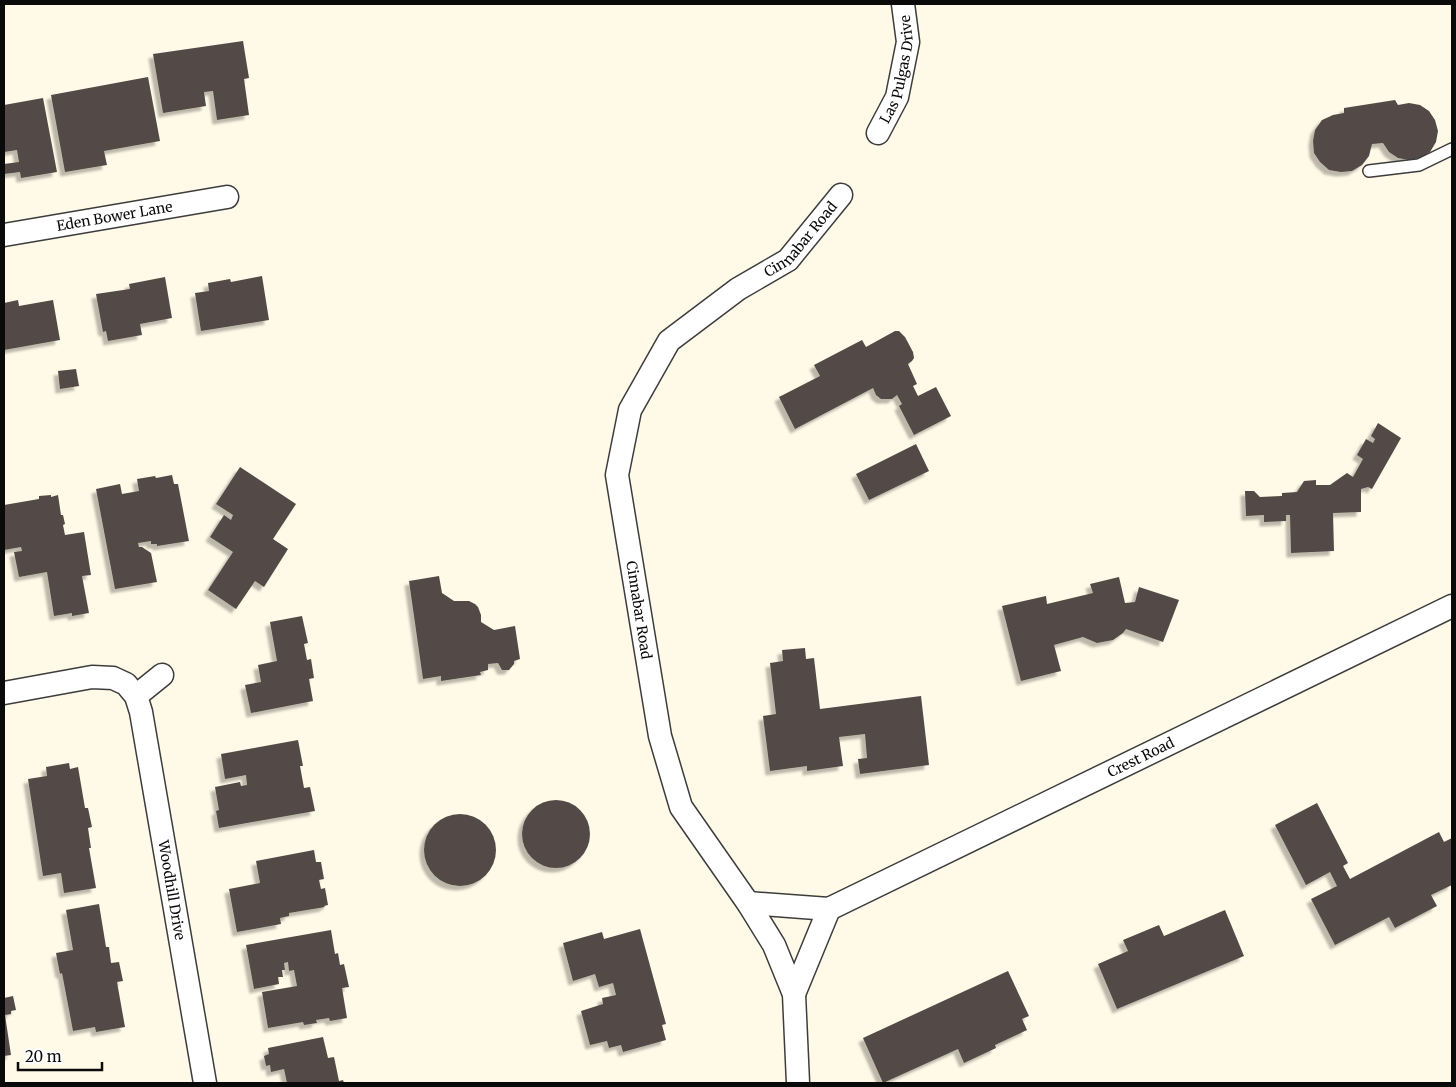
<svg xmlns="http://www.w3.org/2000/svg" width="1456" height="1087" font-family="Merriweather,serif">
  <defs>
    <filter id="shadow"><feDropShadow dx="-4.5" dy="4.5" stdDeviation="1" flood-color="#0004"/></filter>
  </defs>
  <rect width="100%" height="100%" fill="#fff9e7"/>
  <g fill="#534a46" filter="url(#shadow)">
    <polygon points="243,41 249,78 244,79 249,115 217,120 213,91 204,92 206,106 163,113 153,54"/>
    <polygon points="148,77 160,141 104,151 107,165 65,172 51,95"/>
    <polygon points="43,98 57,172 21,178 20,172 4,174 4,164 19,162 17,150 4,152 4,105"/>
    <polygon points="1395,100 1398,105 1409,103 1420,105 1429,111 1435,120 1438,131 1436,142 1430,152 1420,158 1409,160 1398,158 1389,152 1383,143 1372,144 1369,156 1362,165 1352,171 1341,172 1329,170 1320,162 1314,153 1313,141 1315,130 1322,120 1333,115 1344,113 1344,108"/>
    <polygon points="262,276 269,320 201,331 195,293 209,291 208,283 230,279 231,282"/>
    <polygon points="165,277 172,318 140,324 142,335 108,341 106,331 103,332 96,294 130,289 129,284"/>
    <polygon points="18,300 19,306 53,300 60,340 4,350 4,303"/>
    <polygon points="895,331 899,331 905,337 913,352 914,358 912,361 908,364 917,384 913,386 918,396 936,387 951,416 914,435 899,406 902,404 897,395 892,399 881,399 876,395 873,388 795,429 779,397 820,376 814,365 862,340 866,347"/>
    <polygon points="76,369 79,386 60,389 58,371"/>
    <polygon points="1378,423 1401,438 1372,489 1368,487 1361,489 1361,512 1333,513 1334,551 1291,553 1290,515 1286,515 1286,521 1264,522 1264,515 1246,516 1245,491 1254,491 1260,497 1282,496 1282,493 1297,492 1304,481 1316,480 1316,485 1330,485 1347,473 1353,477 1363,459 1357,455 1366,439 1373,443 1375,439 1371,436"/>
    <polygon points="916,444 929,471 869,500 856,474"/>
    <polygon points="240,467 296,504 273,539 288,549 264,587 255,581 236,609 208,590 233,552 210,537 224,515 231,520 233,515 216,504"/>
    <polygon points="172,475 174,484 178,484 189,541 157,546 157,544 151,544 151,541 138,543 139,547 142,547 151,553 157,582 115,589 96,489 120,484 122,494 139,491 137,479 155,476 156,478"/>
    <polygon points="51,495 51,497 58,495 61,515 63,515 65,524 63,525 65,535 84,532 91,575 82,576 89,613 72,616 72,613 54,616 47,572 19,577 14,552 22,551 21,547 4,550 4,505 39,499 39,496"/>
    <polygon points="439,576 442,593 454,601 469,601 475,604 478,607 481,615 481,622 494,630 515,626 520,659 514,661 514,664 509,670 502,670 498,663 488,664 488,670 480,672 481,675 441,681 441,676 423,679 409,581"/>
    <polygon points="1119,577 1125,603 1135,602 1139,587 1179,600 1163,642 1126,629 1123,633 1113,640 1097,643 1083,637 1054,645 1061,671 1021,681 1002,606 1046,596 1047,604 1093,593 1090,584"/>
    <polygon points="302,616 308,643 304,644 307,660 311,659 314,678 309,679 313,701 251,713 245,685 261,682 258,665 277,661 270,622"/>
    <polygon points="805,648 806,659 814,658 820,709 921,696 929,765 860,774 858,759 867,758 865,734 839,737 843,766 807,771 807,766 770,771 763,716 776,714 770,663 783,661 782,650"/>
    <polygon points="298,740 303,766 300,766 304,788 310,787 315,811 219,828 216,811 219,810 215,787 240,782 241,786 247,785 246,775 225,779 221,754"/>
    <polygon points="69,763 70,769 78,767 85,808 88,808 92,827 88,828 91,848 89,848 96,888 64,893 61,873 43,876 28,779 47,776 46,767"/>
    <circle cx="556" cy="834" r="34"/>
    <polygon points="1317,803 1348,863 1343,866 1350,879 1439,832 1444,842 1452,838 1452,885 1431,895 1437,906 1395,928 1389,917 1335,945 1311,899 1337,886 1330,872 1306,885 1275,825"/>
    <circle cx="460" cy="850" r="36"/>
    <polygon points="314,850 316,862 321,862 324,879 319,880 321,889 325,888 328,905 324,906 325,907 289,913 289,916 280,918 281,924 237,932 229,889 260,883 256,861"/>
    <polygon points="99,904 106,947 109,947 111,963 119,962 123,981 117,982 125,1027 96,1032 95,1027 73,1031 62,973 60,974 56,953 73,950 66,910"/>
    <polygon points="1225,910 1244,956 1117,1009 1098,964 1128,951 1123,940 1159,925 1164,936"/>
    <polygon points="640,929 666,1024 662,1025 666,1040 623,1052 621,1045 609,1048 607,1041 590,1045 581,1011 603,1004 602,998 616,995 613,983 599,987 595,974 573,981 563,943 602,932 604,939"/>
    <polygon points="331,930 335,954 338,953 340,965 344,964 349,987 342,988 347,1018 330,1021 329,1018 316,1020 317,1023 304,1025 303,1022 268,1028 262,992 297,986 294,970 289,971 288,962 284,963 285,970 282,970 283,977 278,977 279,984 254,989 246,945"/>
    <polygon points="1008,971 1029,1016 1022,1019 1027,1030 995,1045 996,1048 964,1063 958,1049 883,1083 863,1038"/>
    <polygon points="13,996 16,1010 11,1011 11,1014 5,1015 11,1055 4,1056 4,998"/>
    <polygon points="323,1037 328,1058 334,1057 339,1081 343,1080 344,1083 287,1083 284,1069 271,1072 270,1065 266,1066 264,1056 269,1054 268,1048"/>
  </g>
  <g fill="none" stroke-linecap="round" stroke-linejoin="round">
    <defs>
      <polyline id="lane" points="1369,171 1419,165 1452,149"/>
      <g id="street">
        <path id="s1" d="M 878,133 L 897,97 L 908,42 L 903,4"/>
        <path id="s2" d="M 4,235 L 227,197"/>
        <path id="s3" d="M 4,693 L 92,677 L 113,678 L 126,684 L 136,696 L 141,712 L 205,1083"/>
        <polyline points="136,696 162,675"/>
        <path id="s4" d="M 748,903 L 829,909 L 1452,606"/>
        <polyline points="794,994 829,909"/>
        <path id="s5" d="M 798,1083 L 794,994 L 774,945 L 748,903 L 681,807 L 660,736 L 617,475 L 630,410 L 669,341 L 738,289 L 788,260 L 841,195"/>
      </g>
    </defs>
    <use href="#lane" stroke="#3d3d3d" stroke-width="14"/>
    <use href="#street" stroke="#3d3d3d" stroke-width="25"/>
    <use href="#lane" stroke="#fff" stroke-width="11"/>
    <use href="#street" stroke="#fff" stroke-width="22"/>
  </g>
  <g text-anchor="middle" stroke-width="5" stroke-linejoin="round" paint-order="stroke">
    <g font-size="14" fill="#0a0a0a" stroke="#fff">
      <text dy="5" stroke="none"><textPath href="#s1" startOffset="68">Las Pulgas Drive</textPath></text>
      <text dy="5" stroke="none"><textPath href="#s2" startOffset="112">Eden Bower Lane</textPath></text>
      <text dy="5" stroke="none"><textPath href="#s5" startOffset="960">Cinnabar Road</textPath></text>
      <text transform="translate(639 610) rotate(81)" y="5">Cinnabar Road</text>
      <text dy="5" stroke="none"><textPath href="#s4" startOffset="428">Crest Road</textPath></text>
      <text dy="5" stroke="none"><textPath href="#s3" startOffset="338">Woodhill Drive</textPath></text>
    </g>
  </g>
  <rect width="1456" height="1087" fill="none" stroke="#0a0a0a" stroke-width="10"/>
  <path d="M18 1062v8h84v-8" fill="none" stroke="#0a0a0a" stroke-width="2.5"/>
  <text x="25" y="1062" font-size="15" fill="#0a0a0a" stroke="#ffffff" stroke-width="4" paint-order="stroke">20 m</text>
</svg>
